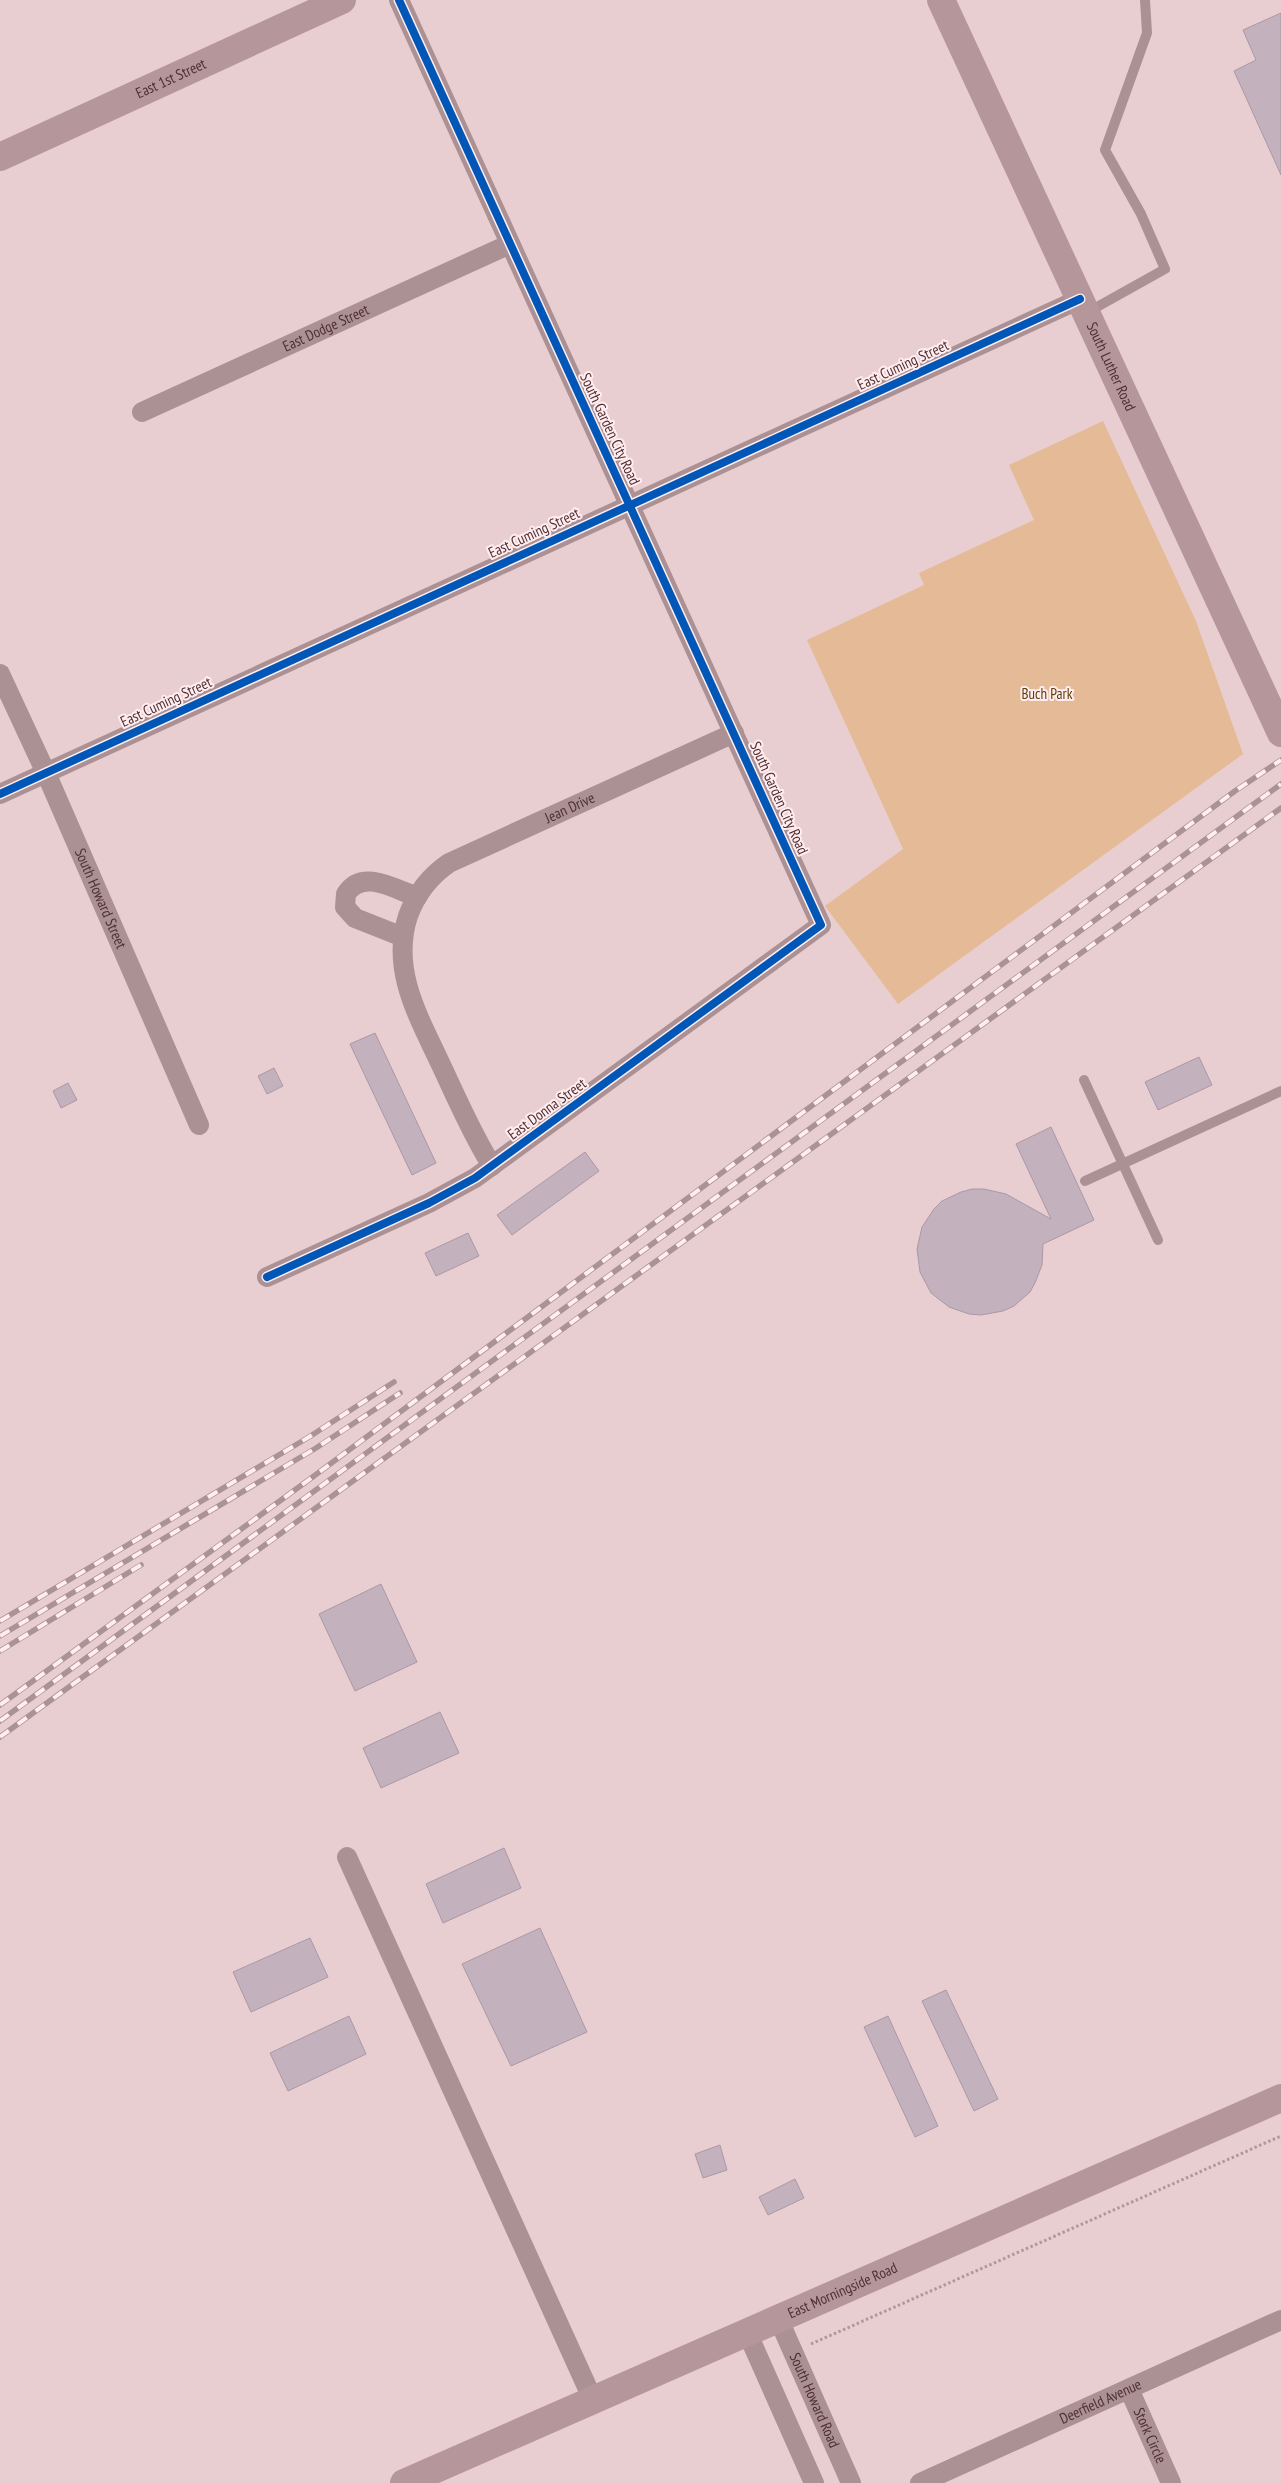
<svg xmlns="http://www.w3.org/2000/svg" width="1281" height="2483" font-family="'PT Sans Narrow',sans-serif">
  <rect width="100%" height="100%" fill="#e9ced1"/>
  <polygon fill="#e4ba97" points="1103,421 1196,621 1243,754 898,1004 825,906 903,849 807,640 924,585 919,573 1034,520 1009,465"/>
  <g fill="#c4b1be" stroke="#ab98a4">
    <polygon points="1281,13 1281,175 1234,71 1256,60 1243,30"/>
    <polygon points="375,1033 436,1163 412,1175 350,1044"/>
    <polygon points="1199,1057 1212,1085 1158,1110 1145,1082"/>
    <polygon points="274,1068 283,1086 267,1094 258,1076"/>
    <polygon points="68,1083 77,1100 61,1108 53,1091"/>
    <polygon points="1051,1127 1094,1220 1043,1244 1042,1265 1035,1283 1030,1292 1014,1306 1003,1311 981,1315 969,1314 949,1307 931,1293 920,1272 917,1249 922,1227 934,1209 942,1201 961,1192 972,1189 984,1189 1006,1194 1051,1219 1016,1144"/>
    <polygon points="585,1152 599,1171 512,1235 497,1215"/>
    <polygon points="468,1233 479,1256 436,1276 425,1253"/>
    <polygon points="381,1584 417,1662 355,1691 319,1614"/>
    <polygon points="440,1712 459,1753 381,1788 363,1748"/>
    <polygon points="504,1848 521,1888 443,1923 426,1884"/>
    <polygon points="540,1928 587,2032 511,2066 462,1964"/>
    <polygon points="310,1938 328,1977 251,2012 233,1972"/>
    <polygon points="946,1990 998,2099 974,2111 922,2001"/>
    <polygon points="349,2016 366,2054 288,2091 270,2053"/>
    <polygon points="888,2016 938,2126 915,2137 864,2027"/>
    <polygon points="720,2145 727,2170 703,2178 695,2154"/>
    <polygon points="795,2179 804,2198 768,2215 759,2197"/>
  </g>
  <g fill="none" stroke-linecap="round" stroke-linejoin="round">
    <polyline stroke="#ae989b" stroke-width="3" stroke-dasharray="2.5 2.5" stroke-linecap="butt" points="811,2344 1281,2136"/>
    <g stroke="#ab9194" stroke-width="10">
      <polyline points="1088,312 1165,269 1141,214 1105,150 1147,33 1145,0"/>
      <polyline points="1084,1080 1158,1240"/>
      <polyline points="1085,1181 1281,1091"/>
    </g>
    <g stroke="#ab9194" stroke-width="20">
      <path id="s1" d="M 142,412 L 510,244"/>
      <path id="s2" d="M 0,674 L 46,773 L 199,1125"/>
      <polyline points="0,794 1080,299"/>
      <path d="M 403,937 L 355,918 L 345,907 L 346,894 C 362,868 395,889 417,897"/>
      <path id="s3" d="M 492,1166 C 472,1134 458,1101 442,1067 C 420,1019 390,971 408,916 C 416,894 430,876 449,863 L 734,733"/>
      <polyline points="267,1277 429,1203 475,1178 821,925 399,0"/>
      <polyline points="347,1857 593,2400"/>
      <path id="s4" d="M 778,2318 L 851,2483"/>
      <polyline points="747,2332 814,2483"/>
      <path id="s5" d="M 1129,2389 L 1171,2483"/>
      <path id="s6" d="M 920,2483 L 1281,2320"/>
    </g>
    <g stroke="#b5979b" stroke-width="28">
      <path id="s7" d="M 941,0 L 1281,733"/>
      <path id="s8" d="M 0,157 L 342,0"/>
      <path id="s9" d="M 404,2483 L 1281,2098"/>
    </g>
    <defs>
      <g id="rail">
        <polyline points="0,1621 309,1437 394,1382"/>
        <polyline points="0,1636 316,1448 400,1393"/>
        <polyline points="0,1651 141,1565"/>
        <polyline points="0,1705 314,1476 1235,791 1281,760"/>
        <polyline points="0,1721 1281,784"/>
        <polyline points="0,1737 1281,808"/>
      </g>
    </defs>
    <use href="#rail" stroke="#aa9296" stroke-width="5.5"/>
    <use href="#rail" stroke="#ffedef" stroke-width="4" stroke-dasharray="11" stroke-linecap="butt"/>
    <defs>
      <g id="cycleway">
        <polyline points="0,794 1080,299"/>
        <polyline points="267,1277 429,1203 475,1178 821,925 399,0"/>
      </g>
    </defs>
    <use href="#cycleway" stroke="#ffedef" stroke-width="11"/>
    <use href="#cycleway" stroke="#0057b8" stroke-width="8"/>
  </g>
  <g text-anchor="middle" stroke-width="4" stroke-linejoin="round" paint-order="stroke">
    <g font-size="15" fill="#502f33" stroke="#ffedef">
      <text dy="5" stroke="none"><textPath href="#s8" startOffset="188">East 1st Street</textPath></text>
      <text dy="5" stroke="none"><textPath href="#s1" startOffset="202">East Dodge Street</textPath></text>
      <text transform="translate(903 365) rotate(-25)" y="5">East Cuming Street</text>
      <text dy="5" stroke="none"><textPath href="#s7" startOffset="404">South Luther Road</textPath></text>
      <text transform="translate(610 429) rotate(65)" y="5">South Garden City Road</text>
      <text transform="translate(534 533) rotate(-25)" y="5">East Cuming Street</text>
      <text transform="translate(166 702) rotate(-25)" y="5">East Cuming Street</text>
      <text transform="translate(779 798) rotate(66)" y="5">South Garden City Road</text>
      <text dy="5" stroke="none"><textPath href="#s3" startOffset="471">Jean Drive</textPath></text>
      <text dy="5" stroke="none"><textPath href="#s2" startOffset="246">South Howard Street</textPath></text>
      <text transform="translate(547 1109) rotate(-36)" y="5">East Donna Street</text>
      <text dy="5" stroke="none"><textPath href="#s9" startOffset="479">East Morningside Road</textPath></text>
      <text dy="5" stroke="none"><textPath href="#s4" startOffset="90">South Howard Road</textPath></text>
      <text dy="5" stroke="none"><textPath href="#s6" startOffset="198">Deerfield Avenue</textPath></text>
      <text dy="5" stroke="none"><textPath href="#s5" startOffset="51">Stork Circle</textPath></text>
    </g>
    <g font-size="15" fill="#5d3d0e" stroke="#ffedef">
      <text x="1047" y="699">Buch Park</text>
    </g>
  </g>
</svg>
